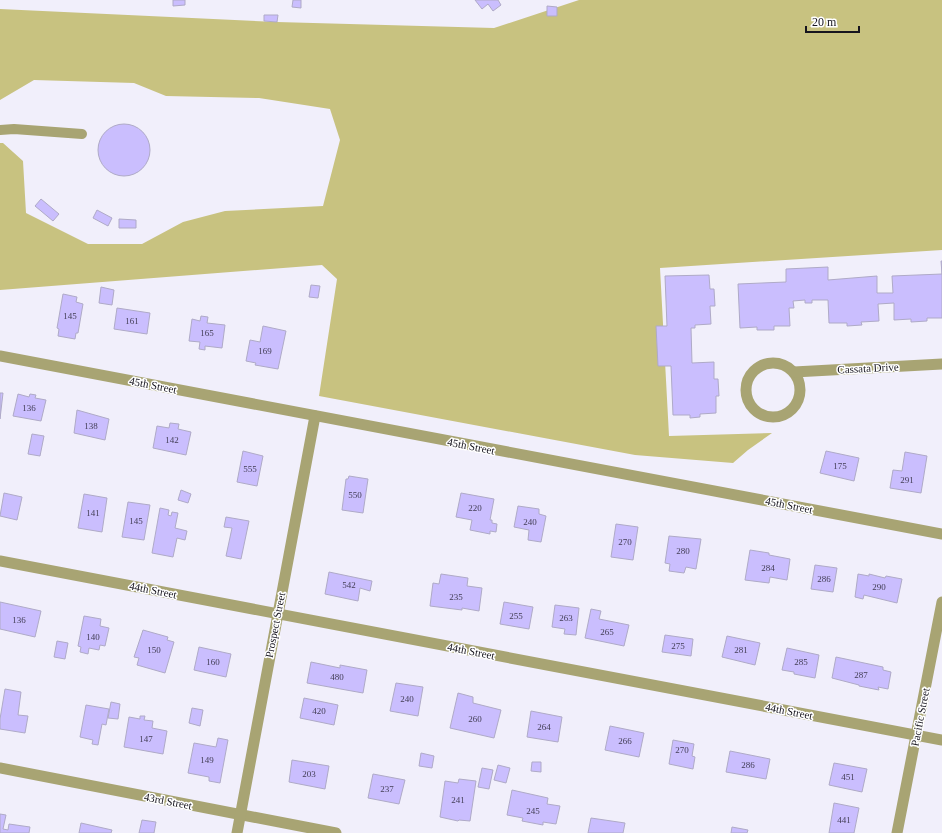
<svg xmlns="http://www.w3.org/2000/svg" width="942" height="833" font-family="Georgia,serif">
  <rect width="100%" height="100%" fill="#f1effb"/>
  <polygon fill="#c8c280" points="579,0 942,0 942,250 660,268 669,436 772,433 748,450 733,463 635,455 319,396 337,279 322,265 0,290 0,143 3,143 23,161 26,213 88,244 142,244 183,222 225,211 323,206 340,140 330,109 259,98 166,96 134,83 34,80 0,100 0,9 277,22 494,28"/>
  <g fill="#cabefe" stroke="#afaac7">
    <polygon points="173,0 185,0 185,5 173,6"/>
    <polygon points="293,0 301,0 301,8 292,7"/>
    <polygon points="475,0 498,0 501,5 493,11 488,4 482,9"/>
    <polygon points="547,6 557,7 557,16 547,16"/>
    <polygon points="264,15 278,15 277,22 264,21"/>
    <circle cx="124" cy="150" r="26"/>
    <polygon points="41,199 59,214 53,221 35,206"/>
    <polygon points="97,210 112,218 108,226 93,218"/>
    <polygon points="119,219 136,220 136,228 119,228"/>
    <polygon points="941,261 942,261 942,318 927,318 927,321 911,322 911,319 894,320 894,303 878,304 879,321 861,322 862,325 847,326 847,323 829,323 828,300 812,300 812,303 805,303 805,300 793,301 794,308 789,308 790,326 774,326 774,330 757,330 757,327 740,328 738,284 786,282 786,269 828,267 828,280 877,276 877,293 893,293 892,276 942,274"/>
    <polygon points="709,275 710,289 714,289 715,306 710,306 711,324 695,325 695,328 691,328 692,363 714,362 714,379 718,379 719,396 716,396 716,413 700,414 700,417 690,418 690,415 673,415 671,366 658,366 656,326 667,326 665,276"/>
    <polygon points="311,285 320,286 318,298 309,297"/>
    <polygon points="101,287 114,290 112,305 99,303"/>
    <polygon points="63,294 77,297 76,302 83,304 78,333 76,333 75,339 58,336 59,329 57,328"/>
    <polygon points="117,308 150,313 147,334 114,329"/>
    <polygon points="201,316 208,317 207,323 225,325 222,348 205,346 205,350 199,349 200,342 189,341 192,319 200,321"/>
    <polygon points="263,326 286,331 278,369 255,365 256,363 246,361 250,340 260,342"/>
    <polygon points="0,393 3,393 0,419"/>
    <polygon points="18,394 29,397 30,394 36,395 35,398 46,400 41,421 13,416"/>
    <polygon points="77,410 109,419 105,440 74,433"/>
    <polygon points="170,423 179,424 178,429 191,432 186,455 153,448 157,426 169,428"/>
    <polygon points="32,434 44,436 40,456 28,454"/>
    <polygon points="243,451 263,456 257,486 237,482"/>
    <polygon points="826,451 859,458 854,481 820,473"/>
    <polygon points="905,452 927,456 921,493 890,488 893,470 902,471"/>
    <polygon points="349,476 368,479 363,513 342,510 346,479 348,479"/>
    <polygon points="181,490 191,494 188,503 178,500"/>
    <polygon points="4,493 22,497 17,520 0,516"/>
    <polygon points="461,493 494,499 490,520 492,520 492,523 497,524 496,532 490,531 490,534 470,530 472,520 456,517"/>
    <polygon points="84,494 107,498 102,532 78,528"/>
    <polygon points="128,502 150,505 144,540 122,537"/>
    <polygon points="518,506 539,509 539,514 546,516 541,542 528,540 529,530 514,527"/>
    <polygon points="160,508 169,510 168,515 171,516 172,512 178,513 175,528 187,531 185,540 177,538 173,557 152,553"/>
    <polygon points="226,517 249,521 241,559 226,556 232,528 224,527"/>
    <polygon points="616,524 638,527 633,560 611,557"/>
    <polygon points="669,536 701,539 696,569 686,567 684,573 669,571 670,564 665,563"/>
    <polygon points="750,550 769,553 769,555 790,559 787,580 770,577 769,583 745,580"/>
    <polygon points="815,565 837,568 833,592 811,589"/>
    <polygon points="329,572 372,581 370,591 360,588 358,601 325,594"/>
    <polygon points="441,574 468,578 467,586 482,588 479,611 462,608 462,610 430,606 433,583 439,584"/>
    <polygon points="858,574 869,576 869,574 885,578 886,576 902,579 897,603 864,595 863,599 855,597"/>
    <polygon points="0,602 41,611 35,637 0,629"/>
    <polygon points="504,602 533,607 529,629 500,624"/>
    <polygon points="555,605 579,608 576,635 564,634 565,629 552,627"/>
    <polygon points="591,609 601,611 599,619 629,625 624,646 585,638"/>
    <polygon points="84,616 101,619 100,626 109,628 105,646 100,645 99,650 89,648 88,654 80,652 81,647 78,646"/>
    <polygon points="143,630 168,637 167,640 174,642 165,673 137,665 139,658 134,657"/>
    <polygon points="665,635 693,639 691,656 662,652"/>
    <polygon points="727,636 760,643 755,665 722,657"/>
    <polygon points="57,641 68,643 65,659 54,657"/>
    <polygon points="199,647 231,654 226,677 194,670"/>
    <polygon points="787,648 819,655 815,678 794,674 794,672 782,670"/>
    <polygon points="836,657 883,667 883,670 891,672 888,689 878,687 879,690 859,686 859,685 832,678"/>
    <polygon points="311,662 340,668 340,665 367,670 363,693 307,683"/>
    <polygon points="396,683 423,687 418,716 390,711"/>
    <polygon points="5,689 21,692 18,715 28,716 25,733 0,729 0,719"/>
    <polygon points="458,693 473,697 473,703 501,710 494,738 450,728"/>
    <polygon points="304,698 338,705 334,725 300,718"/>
    <polygon points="111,702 120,704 118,719 108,718"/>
    <polygon points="86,705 109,709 106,725 102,724 98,745 92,744 93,740 80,737"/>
    <polygon points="192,708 203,710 200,726 189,723"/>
    <polygon points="531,711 562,717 558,742 527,737"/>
    <polygon points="140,716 145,716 144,720 153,721 152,728 167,731 163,754 124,747 129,717 140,719"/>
    <polygon points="610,726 644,733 639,757 605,750"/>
    <polygon points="218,738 228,740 220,783 209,781 209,777 188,773 194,743 216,747"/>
    <polygon points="673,740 694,744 692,756 695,757 693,769 669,764"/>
    <polygon points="730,751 770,759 766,779 726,772"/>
    <polygon points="421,753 434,756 432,768 419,766"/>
    <polygon points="292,760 329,766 325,789 289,782"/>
    <polygon points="532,762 541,762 541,772 531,771"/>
    <polygon points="834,763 867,769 862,792 829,785"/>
    <polygon points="498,765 510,768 506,783 494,780"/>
    <polygon points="482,768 493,770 489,789 478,787"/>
    <polygon points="373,774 405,780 399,804 368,798"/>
    <polygon points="459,779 476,781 470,821 459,820 458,821 440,817 445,781 458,783"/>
    <polygon points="512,790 548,798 547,804 560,806 556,824 543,822 543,825 522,821 523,818 507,815"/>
    <polygon points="834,803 859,808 854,833 829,833"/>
    <polygon points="0,814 6,815 3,829 8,830 9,824 30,827 29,833 0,833"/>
    <polygon points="591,818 625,823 623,833 588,833"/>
    <polygon points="142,820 156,822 154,833 139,833"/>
    <polygon points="81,823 112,830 111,833 79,833"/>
    <polygon points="732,827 748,830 747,833 731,833"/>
  </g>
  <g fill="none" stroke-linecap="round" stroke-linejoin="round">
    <polyline stroke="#a8a473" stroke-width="10" points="0,130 14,129 82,134"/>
    <g stroke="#a8a473" stroke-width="11">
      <polyline points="0,356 942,534"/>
      <circle cx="773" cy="390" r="27"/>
      <polyline points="794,372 942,364"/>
      <polyline points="0,561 942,740"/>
      <polyline points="0,768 336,833"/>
      <polyline points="237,833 315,416"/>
      <polyline points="897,833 942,602"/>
    </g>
  </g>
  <g text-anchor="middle" stroke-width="3" stroke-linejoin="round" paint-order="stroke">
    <g font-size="9" fill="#433e56">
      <text x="70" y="319">145</text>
      <text x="132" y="324">161</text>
      <text x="207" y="336">165</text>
      <text x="265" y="354">169</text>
      <text x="29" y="411">136</text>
      <text x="91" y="429">138</text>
      <text x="172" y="443">142</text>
      <text x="840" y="469">175</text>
      <text x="250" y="472">555</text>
      <text x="907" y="483">291</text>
      <text x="355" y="498">550</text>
      <text x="475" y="511">220</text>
      <text x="93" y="516">141</text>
      <text x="136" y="524">145</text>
      <text x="530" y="525">240</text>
      <text x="625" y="545">270</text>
      <text x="683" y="554">280</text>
      <text x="768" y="571">284</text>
      <text x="824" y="582">286</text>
      <text x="349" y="588">542</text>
      <text x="879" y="590">290</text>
      <text x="456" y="600">235</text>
      <text x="516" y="619">255</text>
      <text x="566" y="621">263</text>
      <text x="19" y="623">136</text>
      <text x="607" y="635">265</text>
      <text x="93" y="640">140</text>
      <text x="678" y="649">275</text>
      <text x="154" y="653">150</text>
      <text x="741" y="653">281</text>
      <text x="213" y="665">160</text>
      <text x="801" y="665">285</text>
      <text x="861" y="678">287</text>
      <text x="337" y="680">480</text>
      <text x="407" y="702">240</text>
      <text x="319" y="714">420</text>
      <text x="475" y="722">260</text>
      <text x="544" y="730">264</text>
      <text x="146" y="742">147</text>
      <text x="625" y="744">266</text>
      <text x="682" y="753">270</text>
      <text x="207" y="763">149</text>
      <text x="748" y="768">286</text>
      <text x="309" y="777">203</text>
      <text x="848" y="780">451</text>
      <text x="387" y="792">237</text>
      <text x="458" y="803">241</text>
      <text x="533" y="814">245</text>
      <text x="844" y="823">441</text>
    </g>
    <g font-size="11" fill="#16141e" stroke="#fff">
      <text transform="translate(868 368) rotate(-3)" y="4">Cassata Drive</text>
      <text transform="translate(153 385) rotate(11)" y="4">45th Street</text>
      <text transform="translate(471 446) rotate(11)" y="4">45th Street</text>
      <text transform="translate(789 505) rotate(11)" y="4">45th Street</text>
      <text transform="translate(153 590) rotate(11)" y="4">44th Street</text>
      <text transform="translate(275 625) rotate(-79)" y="4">Prospect Street</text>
      <text transform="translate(471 651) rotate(11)" y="4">44th Street</text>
      <text transform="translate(789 711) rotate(11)" y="4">44th Street</text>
      <text transform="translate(920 717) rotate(-79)" y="4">Pacific Street</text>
      <text transform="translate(168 801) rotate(11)" y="4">43rd Street</text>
    </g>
  </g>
  <path d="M806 26v6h53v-6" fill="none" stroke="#16141e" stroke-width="2"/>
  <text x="812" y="26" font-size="12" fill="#16141e" stroke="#ffffff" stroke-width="3" paint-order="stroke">20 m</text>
</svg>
